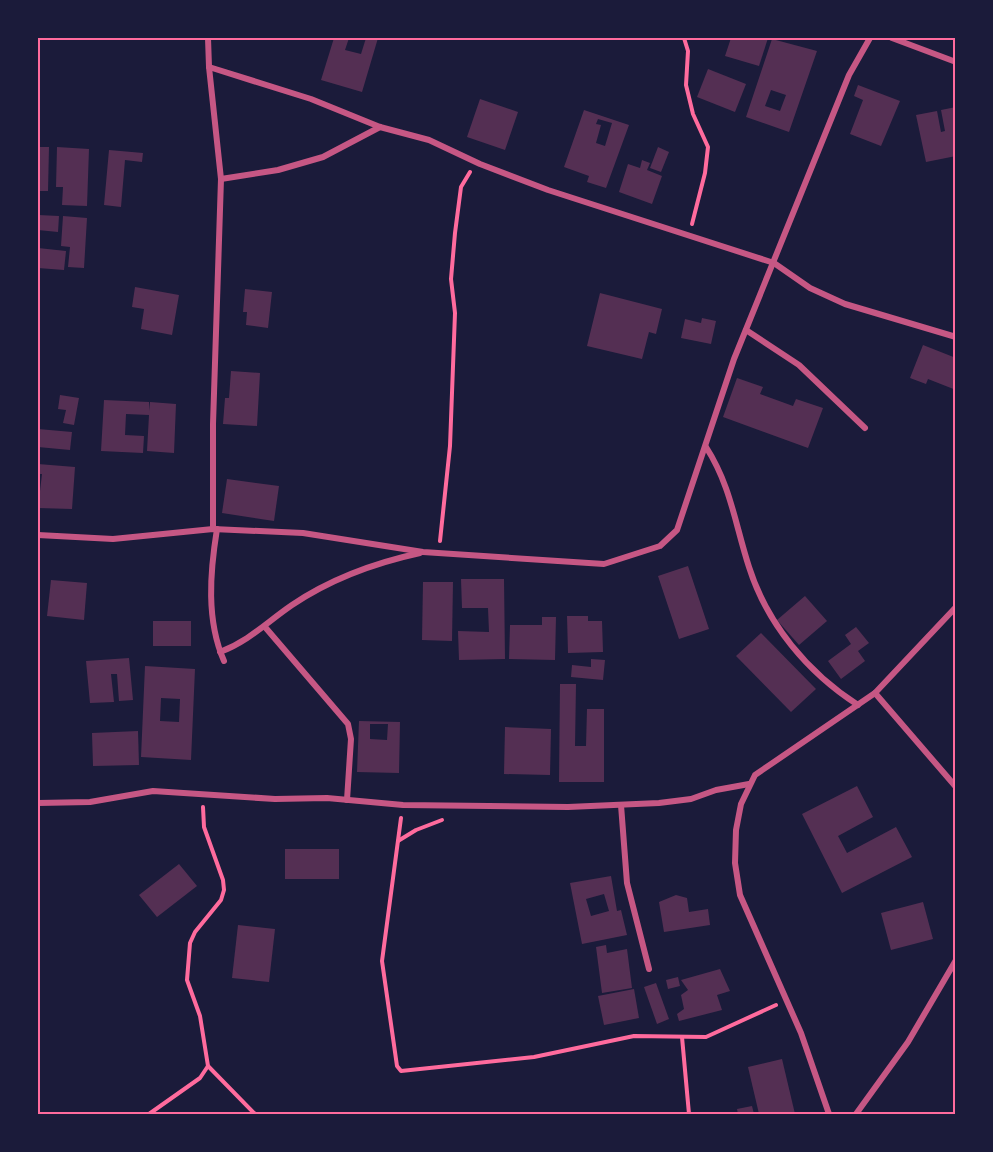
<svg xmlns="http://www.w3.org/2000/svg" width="993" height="1152" font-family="Manrope,sans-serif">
  <rect width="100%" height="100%" fill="#1b1b3a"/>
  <g fill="#542f53" fill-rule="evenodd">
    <polygon points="334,38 349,38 345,50 361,54 366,38 378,38 362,92 321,80"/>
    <polygon points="731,38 768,38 759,66 725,56"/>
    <path d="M 772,39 L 817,51 L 789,132 L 746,117 ZM 771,90 L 786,95 L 780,111 L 765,106 Z"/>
    <polygon points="708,69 746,84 735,112 697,97"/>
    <polygon points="858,85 900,101 881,146 850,134 863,100 854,96"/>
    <polygon points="480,99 518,112 505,150 467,137"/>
    <polygon points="956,107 956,156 926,162 916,115 937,111 941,132 945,131 941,110"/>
    <path d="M 584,110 L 629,125 L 606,188 L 587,182 L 589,176 L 564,167 ZM 598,119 L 612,123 L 605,146 L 596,143 L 601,125 L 596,124 Z"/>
    <polygon points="38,147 49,147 48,191 38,191"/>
    <polygon points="57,147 89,149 87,206 62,205 63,187 56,187"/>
    <polygon points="658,147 669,152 661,172 650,168"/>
    <polygon points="109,150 143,153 142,162 125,160 121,207 104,205"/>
    <polygon points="642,160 650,163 647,170 662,176 652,204 619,192 628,164 640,168"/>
    <polygon points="38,215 59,216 58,232 38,230"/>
    <polygon points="63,216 87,218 84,268 68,267 70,247 61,246"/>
    <polygon points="38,248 66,251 64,270 38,268"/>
    <polygon points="135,287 179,295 172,335 141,329 144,309 132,307"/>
    <polygon points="245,289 272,292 268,328 246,325 247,312 243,312"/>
    <polygon points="600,293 662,309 656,334 649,332 642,359 587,346"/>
    <polygon points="702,318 716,321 711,344 681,338 685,319 701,323"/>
    <polygon points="923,345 956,358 956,390 928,379 926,384 910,378"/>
    <polygon points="231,371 260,373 257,426 223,424 225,398 229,398"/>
    <polygon points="737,378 763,387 760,394 793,406 796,399 823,408 808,448 723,417"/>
    <polygon points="60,395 79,398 74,425 63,423 66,410 58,409"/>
    <polygon points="104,400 149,402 149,411 150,402 176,404 174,453 147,451 149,415 126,414 125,435 144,436 143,453 101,451"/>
    <polygon points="38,429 72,432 70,450 38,447"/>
    <polygon points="38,464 75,467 72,509 38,508 42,474 38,474"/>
    <polygon points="227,479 279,486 274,521 222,513"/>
    <polygon points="688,566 709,629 679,639 658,576"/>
    <polygon points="461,579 504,579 505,659 459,660 458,631 489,632 488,608 462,608"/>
    <polygon points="51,580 87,583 84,620 47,616"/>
    <polygon points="423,582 453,582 452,641 422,640"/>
    <polygon points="805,596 827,621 799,645 777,620"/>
    <polygon points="567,616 588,616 588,621 602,621 603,652 568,653"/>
    <polygon points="542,617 556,617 555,660 509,659 510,625 542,625"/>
    <rect x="153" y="621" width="38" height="25"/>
    <polygon points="856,627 869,643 858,651 865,661 841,679 828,661 851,644 845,635"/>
    <polygon points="761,633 816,689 791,712 736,656"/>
    <polygon points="129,658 133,700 119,701 117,674 111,674 114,702 90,703 86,661"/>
    <polygon points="591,659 605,660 603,680 571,677 572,665 591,667"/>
    <path d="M 145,666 L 195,669 L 191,760 L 141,757 ZM 161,698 L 180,699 L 179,722 L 160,721 Z"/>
    <polygon points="560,684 576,684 575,746 586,746 587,709 604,709 604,782 559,782"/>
    <path d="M 359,721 L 400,722 L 399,773 L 357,772 ZM 370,724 L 388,724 L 387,740 L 370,739 Z"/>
    <polygon points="505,727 551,729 550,775 504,774"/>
    <polygon points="138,731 139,765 93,766 92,733"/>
    <polygon points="857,786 873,817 838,836 847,853 896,827 912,857 842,893 802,814"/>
    <rect x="285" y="849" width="54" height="30"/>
    <polygon points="179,864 197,886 157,917 139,895"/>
    <path d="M 611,876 L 617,911 L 621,910 L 627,935 L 582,944 L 570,883 ZM 604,894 L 609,911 L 591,916 L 586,899 Z"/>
    <polygon points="676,895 687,898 689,912 708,909 710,925 664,932 659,902"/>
    <polygon points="923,902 933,939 891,950 881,913"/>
    <polygon points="238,925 275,929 269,982 232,978"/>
    <polygon points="606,945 607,953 627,949 632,988 602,993 596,947"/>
    <polygon points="720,969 730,991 717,995 722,1010 679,1021 677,1014 684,1009 681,995 688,990 681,980"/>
    <polygon points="678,977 680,986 668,989 666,980"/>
    <polygon points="656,983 669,1019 657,1024 644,987"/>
    <polygon points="634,989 639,1018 604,1025 598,996"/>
    <polygon points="782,1059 795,1114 759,1114 748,1067"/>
    <polygon points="752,1106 754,1114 738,1114 737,1109"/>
  </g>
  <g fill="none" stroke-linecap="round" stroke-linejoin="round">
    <g stroke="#ff6b9d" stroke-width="4">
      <polyline points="684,38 688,51 686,85 693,114 708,147 705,173 692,224"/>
      <polyline points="440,541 450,446 455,313 451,279 455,233 461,187 470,172"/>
      <polyline points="203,807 204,827 223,880 224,890 221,900 195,932 190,943 187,980 200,1016 208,1066 255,1114"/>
      <polyline points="401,818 382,961 397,1066 401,1071 534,1057 634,1036 706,1037 776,1005"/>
      <polyline points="398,841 416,830 442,820"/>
      <polyline points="682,1037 689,1114"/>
      <polyline points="149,1114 200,1078 208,1066"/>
    </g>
    <g stroke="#c65784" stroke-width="6">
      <polyline points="208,38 209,67 221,179 213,424 213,529"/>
      <polyline points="892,38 956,62"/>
      <polyline points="209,67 311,99 380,127 429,140 480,164 548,190 774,263 810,288 845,304 956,337"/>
      <polyline points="221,179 278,170 323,157 380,127"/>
      <polyline points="746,330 799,365 865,428"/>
      <path d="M 706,447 C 731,486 735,524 749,567 C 767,624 808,673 858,705"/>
      <path d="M 217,529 C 210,572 206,620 224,661"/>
      <polyline points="38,535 113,539 213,529 303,533 423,552 604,564 660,546 677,530 734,359 849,75 870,38"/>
      <polyline points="265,627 348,724 351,739 347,800"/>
      <path d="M 220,652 C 249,641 267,622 292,605 C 332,578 374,563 420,553"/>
      <polyline points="875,693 956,787"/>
      <polyline points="38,803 90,802 153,791 275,799 327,798 403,805 568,807 659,803 691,799 716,790 749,784"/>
      <polyline points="621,805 627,883 649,969"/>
      <polyline points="829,1114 801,1033 740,895 735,863 736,830 741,804 755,775 875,693 956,607"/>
      <polyline points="856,1114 908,1042 956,960"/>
    </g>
  </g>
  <rect width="993" height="1152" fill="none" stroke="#1b1b3a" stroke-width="78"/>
  <rect x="39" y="39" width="915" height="1074" fill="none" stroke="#ff6b9d" stroke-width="2"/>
</svg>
